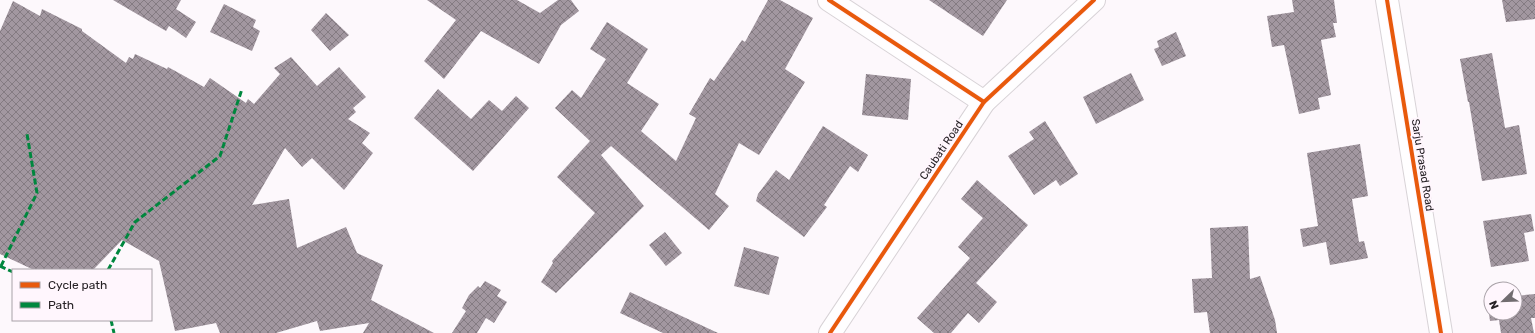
<svg xmlns="http://www.w3.org/2000/svg" width="1535" height="333" font-family="Rubik,sans-serif">
  <defs>
    <pattern id="building-cross-hatch" width="8" height="8" patternUnits="userSpaceOnUse"><rect width="8" height="8" fill="#a297a0"/><path d="M0 0l8 8M0 8l8-8" fill="none" stroke="#847b82"/></pattern>
  </defs>
  <rect width="100%" height="100%" fill="#fdf8fc"/>
  <g fill="url(#building-cross-hatch)">
    <polygon points="113,0 181,0 176,9 196,22 186,38 169,26 166,31"/>
    <polygon points="427,0 517,0 540,13 558,0 571,0 579,11 561,25 539,64 481,31 444,79 424,61 456,20"/>
    <polygon points="768,0 780,0 813,18 785,69 805,82 759,155 739,143 715,194 729,206 709,230 611,146 601,155 644,206 556,293 541,282 553,263 552,261 595,213 557,177 590,141 555,108 572,90 581,98 606,59 590,49 607,22 648,49 627,83 659,104 641,131 676,161 696,118 689,114 710,78 714,81 742,40 745,42"/>
    <polygon points="929,0 1007,0 983,36"/>
    <polygon points="1292,0 1334,0 1337,23 1333,23 1336,37 1321,40 1331,95 1318,98 1320,109 1299,114 1284,45 1272,47 1267,16 1294,12"/>
    <polygon points="1502,0 1535,0 1535,19 1506,22"/>
    <polygon points="13,1 40,16 42,9 82,29 82,31 126,63 129,57 133,59 135,54 167,69 168,67 204,87 210,78 246,103 248,99 254,104 280,74 274,68 291,57 317,86 339,67 366,97 353,108 356,112 348,119 370,133 362,143 373,153 344,190 312,158 302,167 285,148 252,205 289,199 297,248 346,227 357,253 383,265 371,300 434,333 363,333 369,323 320,331 317,321 276,333 220,333 216,323 175,331 159,261 122,240 93,270 34,270 0,254 0,31"/>
    <polygon points="224,4 256,20 253,27 260,31 252,51 210,32"/>
    <polygon points="326,13 349,35 330,51 311,30"/>
    <polygon points="1176,32 1186,56 1162,66 1154,49 1159,47 1157,41"/>
    <polygon points="1492,53 1505,128 1519,125 1527,174 1482,181 1469,102 1468,102 1460,59"/>
    <polygon points="1131,73 1144,100 1096,124 1083,97"/>
    <polygon points="866,74 911,79 908,120 862,115"/>
    <polygon points="438,89 471,119 489,100 502,111 516,96 529,108 473,171 414,118"/>
    <polygon points="1045,121 1078,174 1060,186 1056,180 1034,195 1008,156 1034,139 1029,132"/>
    <polygon points="823,126 868,155 858,172 850,166 824,205 827,207 804,237 756,201 758,194 776,170 789,180"/>
    <polygon points="1360,144 1368,196 1352,199 1359,242 1364,241 1368,258 1330,265 1326,242 1303,247 1300,229 1318,226 1307,153"/>
    <polygon points="977,180 1028,225 976,283 997,302 979,323 968,313 951,333 934,333 917,318 970,258 958,247 983,218 961,199"/>
    <polygon points="1531,214 1534,231 1524,233 1529,261 1491,267 1483,221"/>
    <polygon points="1248,226 1250,279 1260,276 1275,320 1277,333 1210,333 1207,312 1194,313 1192,279 1212,278 1210,228"/>
    <polygon points="665,232 682,253 666,266 649,245"/>
    <polygon points="744,247 779,257 769,295 734,286"/>
    <polygon points="485,281 501,290 497,296 507,302 494,323 486,318 477,333 452,333 466,311 462,308 469,295 478,286 480,288"/>
    <polygon points="630,292 718,333 663,333 620,313"/>
    <polygon points="1535,294 1535,318 1531,318 1534,333 1501,333 1499,320 1490,321 1487,300 1491,300 1491,313 1515,313 1515,296"/>
  </g>
  <g fill="none" stroke-linecap="round" stroke-linejoin="round">
    <defs>
      <g id="minor">
        <polyline points="829,0 984,102"/>
        <polyline points="1387,0 1441,333"/>
      </g>
      <polyline id="tertiary" points="830,333 984,102 1094,0"/>
    </defs>
    <use href="#minor" stroke="#d8d3d7" stroke-width="24"/>
    <use href="#tertiary" stroke="#d8d3d7" stroke-width="24"/>
    <use href="#minor" stroke="#fffeff" stroke-width="22"/>
    <use href="#tertiary" stroke="#fffeff" stroke-width="22"/>
    <g stroke="#00873e" stroke-width="3" stroke-dasharray="6 3" stroke-linecap="butt">
      <polyline points="0,266 13,272"/>
      <polyline points="1,266 37,193 27,134"/>
      <polyline points="108,270 135,222 220,156 242,89"/>
      <polyline points="111,320 114,333"/>
    </g>
    <defs>
      <g id="cycleway">
        <polyline points="829,0 984,102"/>
        <polyline points="1387,0 1441,333"/>
        <polyline points="830,333 984,102 1094,0"/>
      </g>
    </defs>
    <use href="#cycleway" stroke="#fff6fd" stroke-width="6"/>
    <use href="#cycleway" stroke="#e8590c" stroke-width="4"/>
  </g>
  <g text-anchor="middle" stroke-width="4" stroke-linejoin="round" paint-order="stroke">
    <g font-size="11" fill="#262125" stroke="#fff6fd">
      <text transform="translate(941 150) rotate(-56)" y="4">Caubati Road</text>
      <text transform="translate(1423 165) rotate(81)" y="4">Sarju Prasad Road</text>
    </g>
  </g>
  <rect x="12" y="269" width="140" height="52" fill="#fff6fd" stroke="#a8a1a7"/>
  <rect x="20" y="282" width="20" height="6" fill="#e8590c" stroke="#a8a1a7"/>
  <text x="48" y="289" font-size="12" fill="#262125">Cycle path</text>
  <rect x="20" y="302" width="20" height="6" fill="#00873e" stroke="#a8a1a7"/>
  <text x="48" y="309" font-size="12" fill="#262125">Path</text>
  <g transform="translate(1503 301) rotate(247)"><circle r="19" fill="#fff6fd" stroke="#a8a1a7"/>
  <path d="M0-3L7 15L0 10L-7 15Z" fill="#716c70"/>
  <text y="-6" font-size="11" font-weight="bold" text-anchor="middle" fill="#262125">N</text>
  </g>
</svg>
